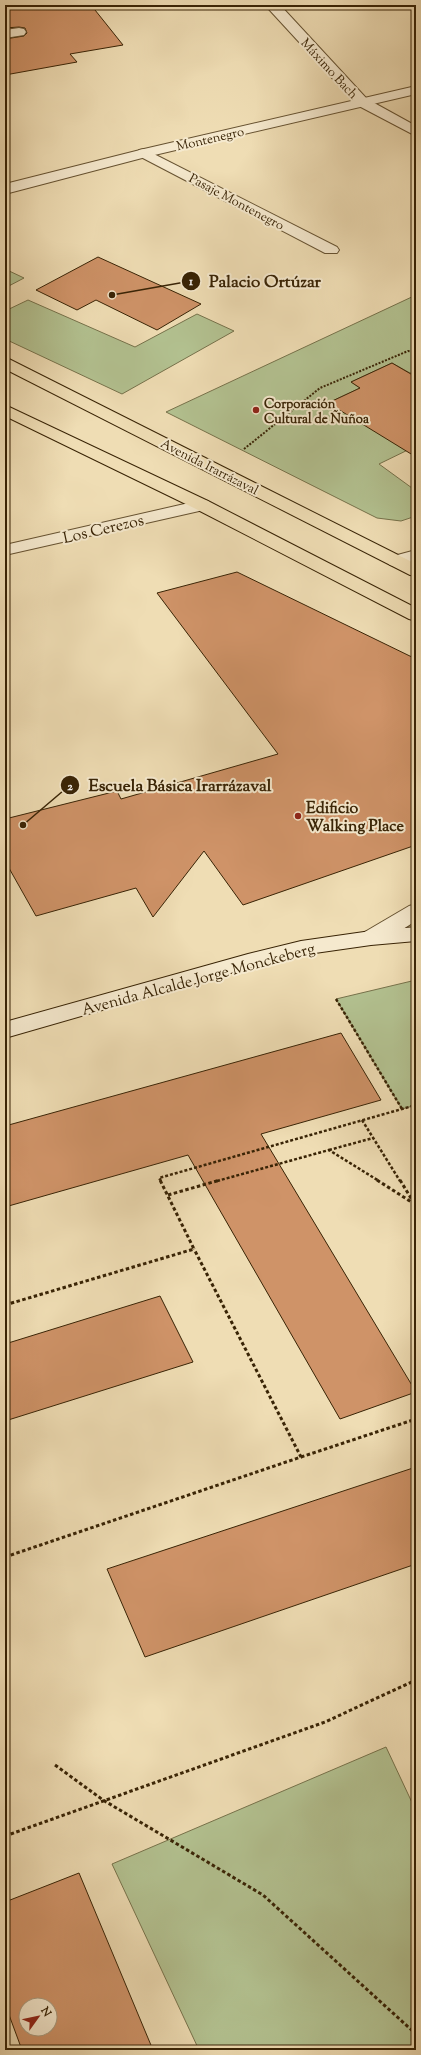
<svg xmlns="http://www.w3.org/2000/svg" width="421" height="2055" font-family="'Sorts Mill Goudy',serif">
  <rect width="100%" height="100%" fill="#efddb4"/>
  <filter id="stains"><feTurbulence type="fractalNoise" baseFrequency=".005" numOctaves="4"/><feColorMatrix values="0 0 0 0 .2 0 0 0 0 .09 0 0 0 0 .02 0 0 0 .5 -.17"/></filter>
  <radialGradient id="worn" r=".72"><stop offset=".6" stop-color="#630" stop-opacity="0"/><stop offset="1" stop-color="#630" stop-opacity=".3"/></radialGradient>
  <g fill="#b3c291" stroke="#76724b">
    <polygon points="5,269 24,278 5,288"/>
    <polygon points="416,295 416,371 410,373 392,363 351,382 360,388 328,403 363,424 416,446 379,464 412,488 416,486 416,516 401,521 377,518 166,412"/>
    <polygon points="28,300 135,347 197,314 234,331 122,394 5,339 5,311"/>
    <polygon points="416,980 416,1105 402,1109 336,999"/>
    <polygon points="386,1747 416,1811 416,2050 199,2050 112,1864"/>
  </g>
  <g fill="#cf9368" stroke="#382305" fill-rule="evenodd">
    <polygon points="5,5 91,5 123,45 70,54 77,62 5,75 5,39 24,36 27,33 25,28 19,27 5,28"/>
    <polygon points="98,257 201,304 157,330 96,300 77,310 36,290"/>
    <polygon points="392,363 416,377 416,457 328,403 360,388 351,382"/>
    <polygon points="237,572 416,659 416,845 243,905 204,851 153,917 136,888 36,916 5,861 5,819 117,791 121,799 278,754 157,593"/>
    <polygon points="341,1033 381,1100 261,1134 416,1392 340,1419 188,1155 5,1207 5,1126"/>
    <polygon points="160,1296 193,1362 5,1421 5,1344"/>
    <polygon points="416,1467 416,1564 145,1657 107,1569"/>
    <path d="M 79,1873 L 153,2050 L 22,2050 L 5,2004 L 5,1902 ZM 26,2005 L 50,2005 L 50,2029 L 26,2029 Z"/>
  </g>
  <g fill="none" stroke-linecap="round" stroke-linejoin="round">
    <defs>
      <path id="service" d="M 416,904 L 416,921 C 401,929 381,948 363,943 L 360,938 L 363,933 L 409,906 Z"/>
      <g id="minor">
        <polygon points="265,5 280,5 367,99 416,126 416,136 357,105"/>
        <polygon points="19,28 24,29 26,32 24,35 5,38 5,30"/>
        <polygon points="144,149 337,247 339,250 337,253 325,253 139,156 137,153 139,150"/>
        <polygon points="202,500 208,501 211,505 208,509 5,555 5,545"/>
        <polygon points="416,550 416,561 396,566 390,565 387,561 390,557"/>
      </g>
      <polygon id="tertiary" points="416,86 416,94 146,157 5,194 5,184 144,149"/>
      <polygon id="secondary" points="416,927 416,941 371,945 301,955 248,968 5,1038 5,1022 248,954 301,941 371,931"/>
      <g id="primary">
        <polygon points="5,357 416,564 416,576 410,575 5,369"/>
        <polygon points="5,405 208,501 416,608 416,621 409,619 196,509 5,416"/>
      </g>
    </defs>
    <use href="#service" stroke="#665231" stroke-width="2"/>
    <use href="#minor" stroke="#665231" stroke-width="2"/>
    <use href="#tertiary" stroke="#665231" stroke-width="2"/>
    <use href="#secondary" stroke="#382305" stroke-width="2"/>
    <use href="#primary" stroke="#382305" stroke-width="2"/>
    <polyline stroke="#382305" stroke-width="2" stroke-dasharray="2 1.5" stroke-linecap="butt" points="244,449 320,388 408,351 416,352"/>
    <g stroke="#382305" stroke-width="2.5" stroke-dasharray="3 2" stroke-linecap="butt">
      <polyline points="336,999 402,1109"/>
      <polyline points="362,1120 400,1181"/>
      <polyline points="329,1150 373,1138"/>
      <polyline points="161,1181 159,1178 416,1105"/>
      <polyline points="217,1181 329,1150 379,1181"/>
    </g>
    <g stroke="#382305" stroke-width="3" stroke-dasharray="3.5 2.5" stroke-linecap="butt">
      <polyline points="377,1180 416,1205"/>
      <polyline points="400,1180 414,1203"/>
      <polyline points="168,1195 220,1180"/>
      <polyline points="5,1305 194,1249 160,1180"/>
      <polyline points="301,1457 416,1419"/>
      <polyline points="5,1557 301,1457 194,1249"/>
      <polyline points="55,1765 103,1800 263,1895 416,2034"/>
      <polyline points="5,1836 325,1722 416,1680"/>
    </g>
    <use href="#service" fill="#f5e9ce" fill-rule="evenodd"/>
    <use href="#minor" fill="#f5e9ce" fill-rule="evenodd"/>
    <use href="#tertiary" fill="#f5e9ce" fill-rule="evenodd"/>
    <use href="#secondary" fill="#f5e9ce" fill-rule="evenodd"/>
    <use href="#primary" fill="#efddb4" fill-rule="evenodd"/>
  </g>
  <g fill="#8f2418" stroke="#f5e9ce" stroke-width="1.5">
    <circle cx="256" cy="410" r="4"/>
    <circle cx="298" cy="816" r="4"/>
  </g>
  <g text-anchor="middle" stroke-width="4" stroke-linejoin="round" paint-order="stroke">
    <g font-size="13" fill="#382305" stroke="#f5e9ce">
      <text transform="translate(330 68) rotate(47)" y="5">Máximo Bach</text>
      <text transform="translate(210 138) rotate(-13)" y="5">Montenegro</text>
      <text transform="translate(237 201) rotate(28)" y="5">Pasaje Montenegro</text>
      <text transform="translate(210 466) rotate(27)" y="5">Avenida Irarrázaval</text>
    </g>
    <g font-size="13" font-weight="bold" fill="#382305" stroke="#f5e9ce" text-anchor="start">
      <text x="264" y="408">Corporación<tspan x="264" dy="15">Cultural de Ñuñoa</tspan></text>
    </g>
    <g font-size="16" fill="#382305" stroke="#f5e9ce">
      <text transform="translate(103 528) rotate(-13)" y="6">Los Cerezos</text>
      <text transform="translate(198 978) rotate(-15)" y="6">Avenida Alcalde Jorge Monckeberg</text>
    </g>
    <g font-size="16" font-weight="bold" fill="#382305" stroke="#f5e9ce" text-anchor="start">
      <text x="306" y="813">Edificio<tspan x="306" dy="18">Walking Place</tspan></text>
    </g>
  </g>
  <path fill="none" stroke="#382305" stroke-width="1.5" d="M112 295L191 281M23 825L70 785"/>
  <g fill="#382305" stroke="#f5e9ce" stroke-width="1.5">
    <circle cx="112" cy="295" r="4"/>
    <circle cx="23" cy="825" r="4"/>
    <circle cx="191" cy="281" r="10"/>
    <circle cx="70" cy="785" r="10"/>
  </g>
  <g font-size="12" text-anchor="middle" font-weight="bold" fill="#fff">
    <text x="191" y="285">1</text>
    <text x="70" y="790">2</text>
  </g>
  <g font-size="17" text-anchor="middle" font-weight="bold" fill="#382305" stroke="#f5e9ce" stroke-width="4" stroke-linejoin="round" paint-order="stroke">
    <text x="265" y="287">Palacio Ortúzar</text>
    <text x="180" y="791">Escuela Básica Irarrázaval</text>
  </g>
  <rect width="421" height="2055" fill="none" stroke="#efddb4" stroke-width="20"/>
  <rect x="6" y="6" width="409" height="2043" fill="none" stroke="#382305" stroke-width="2"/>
  <rect x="10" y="10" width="401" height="2035" fill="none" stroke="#382305"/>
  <g transform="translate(38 2017) rotate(57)"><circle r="19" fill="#f5e9ce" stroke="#a99a7e"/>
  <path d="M0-3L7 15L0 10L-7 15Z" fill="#8f2418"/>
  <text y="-6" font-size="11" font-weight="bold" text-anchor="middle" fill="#382305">N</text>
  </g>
  <rect width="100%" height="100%" filter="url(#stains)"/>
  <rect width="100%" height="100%" fill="url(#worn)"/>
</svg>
